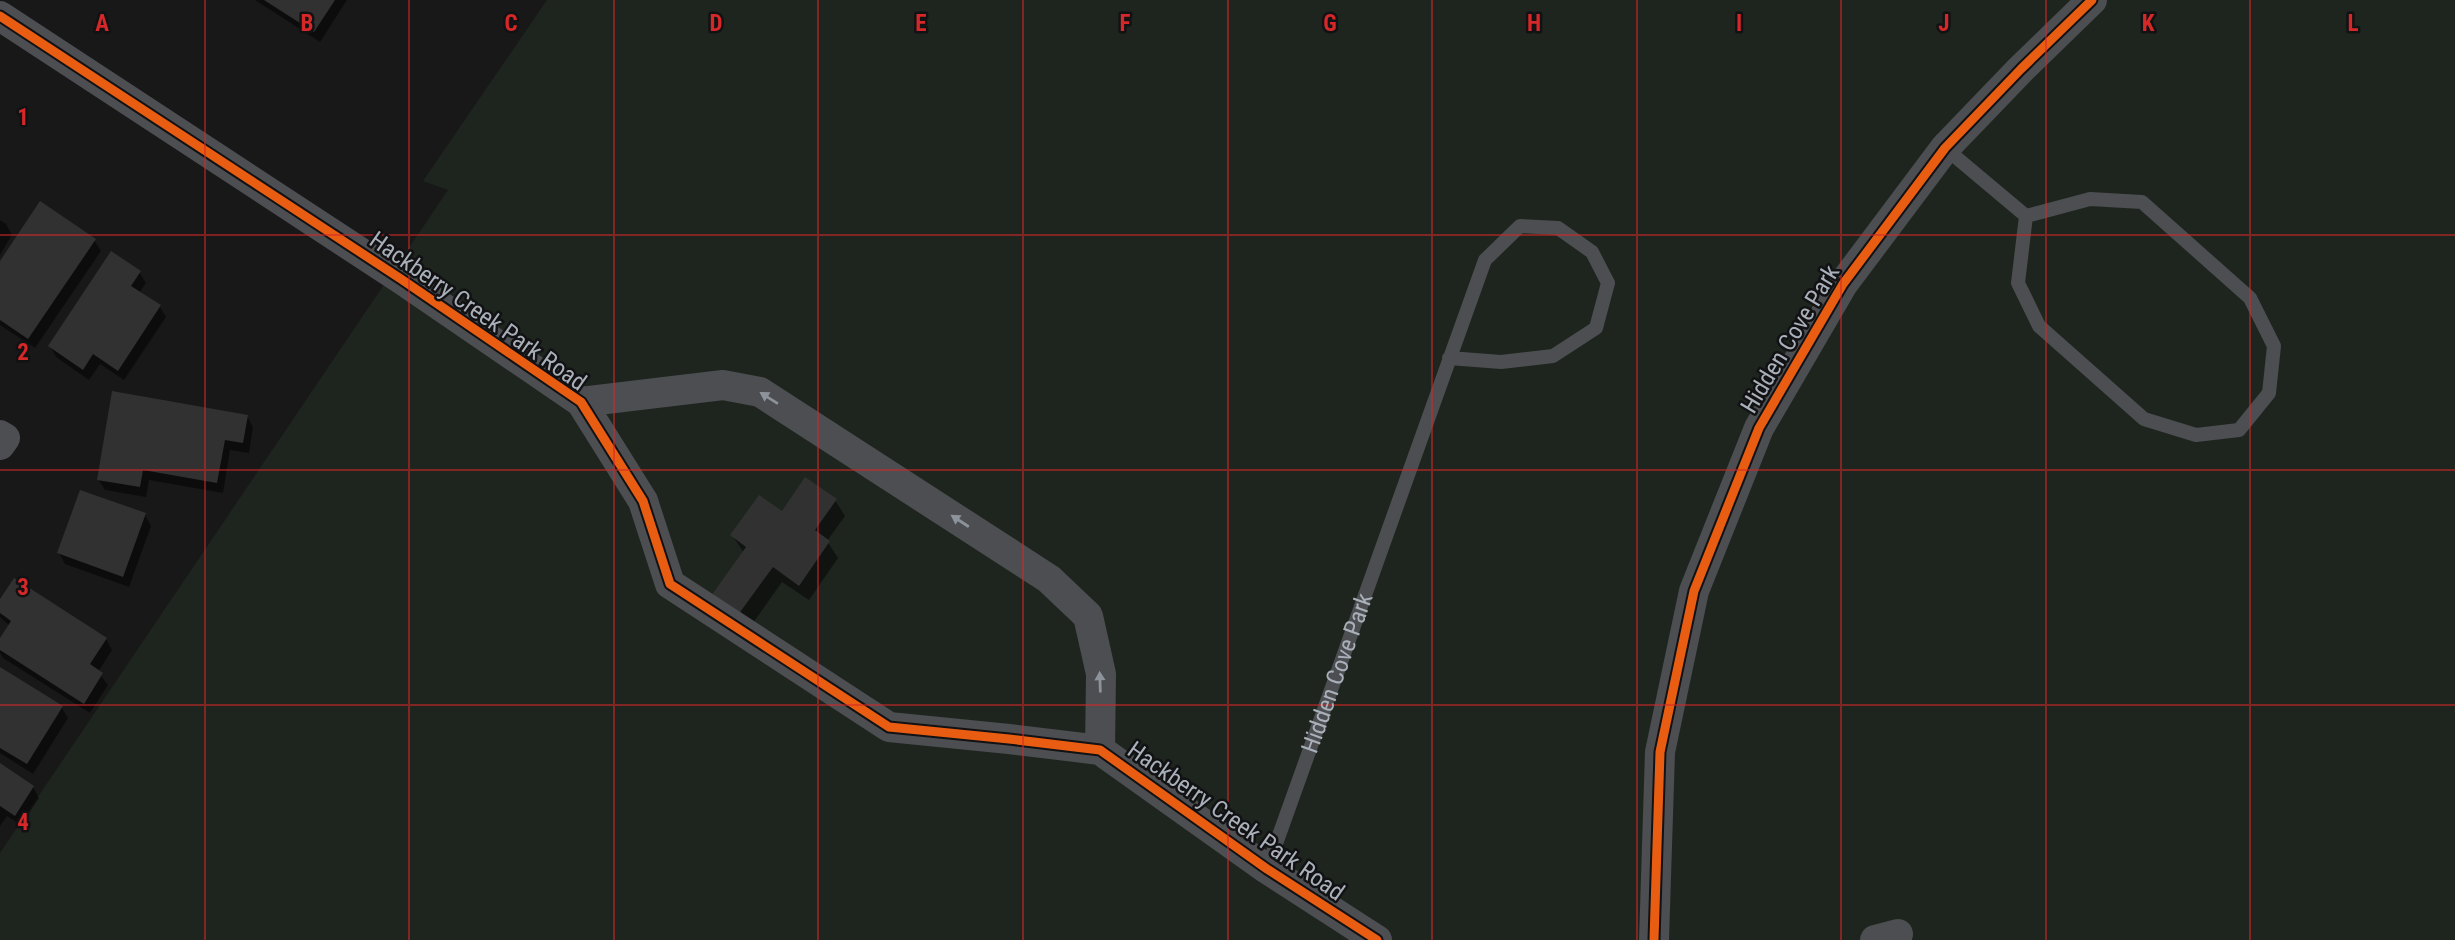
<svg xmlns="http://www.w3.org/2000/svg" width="2455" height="940" font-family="'Roboto Condensed',sans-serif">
  <rect width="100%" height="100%" fill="#181818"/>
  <polygon fill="#1e251e" points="547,0 2455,0 2455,940 0,940 0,853 448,190 423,181"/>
  <g fill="#0007">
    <polygon points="255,0 347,0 320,42"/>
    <polygon points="0,220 6,224 12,235 0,255"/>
    <polygon points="94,240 101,251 35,348 0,325 0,264"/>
    <polygon points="139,272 146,283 139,293 160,307 166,317 124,380 100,364 89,380 56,357 50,346"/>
    <polygon points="247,416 253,427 249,453 230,450 223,493 149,480 146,497 105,490 98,479"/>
    <polygon points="835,500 845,516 827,541 838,558 809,600 782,582 748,630 723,612 744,553 732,535 782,513"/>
    <polygon points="145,515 151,526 129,587 65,564 59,553"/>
    <polygon points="0,602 106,639 112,650 98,672 108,685 90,713 3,658 0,653 0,642 10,626 0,617"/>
    <polygon points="0,669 62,708 68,718 33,774 0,753"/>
    <polygon points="0,765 33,787 39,798 21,825 7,816 0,826"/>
  </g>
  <g fill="#313132">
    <polygon points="264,0 335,0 314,32"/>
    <polygon points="40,201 96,239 28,339 0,320 0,261"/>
    <polygon points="111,251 141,271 131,286 161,305 118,371 93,354 83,370 48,346"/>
    <polygon points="112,391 248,415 243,443 225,440 217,483 143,470 140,487 97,480"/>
    <polygon points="805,477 837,499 815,530 830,541 799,586 773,567 738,615 711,596 746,547 730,535 759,495 782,511"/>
    <polygon points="80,490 146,513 123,577 57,553"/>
    <polygon points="14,578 107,638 90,664 103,673 84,704 0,650 0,638 11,621 0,613 0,599"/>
    <polygon points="0,667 63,706 27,764 0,748"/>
    <polygon points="0,763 34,786 15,816 0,806"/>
  </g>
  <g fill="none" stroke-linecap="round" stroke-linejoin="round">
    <g stroke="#4c4e51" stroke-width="14">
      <polyline points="1945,148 2026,216"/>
      <polygon points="2090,199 2142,202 2250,298 2274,346 2269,393 2239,430 2196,435 2144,419 2039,326 2018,283 2026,216"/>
      <path id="s1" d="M 1267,869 L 1485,260 L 1520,226 L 1558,228 L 1592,252 L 1608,283 L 1596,328 L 1553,356 L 1501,362 L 1449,358"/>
    </g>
    <g stroke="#4c4e51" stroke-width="30">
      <polyline points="0,16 401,279 581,402 643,501 670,584 889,727 1009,739 1100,750 1267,869 1377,940"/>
      <polyline points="581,402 723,385 760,392 1049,579 1088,616 1101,674 1100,750"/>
      <polyline points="0,435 5,438 0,445"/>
      <polyline points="1654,940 1660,752 1694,591 1759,428 1843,284 1945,148 2021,69 2092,0"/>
      <polyline points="1875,940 1898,934"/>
    </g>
    <defs>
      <g id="cycleway">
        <polyline points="0,16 401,279 581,402 643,501 670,584 889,727 1009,739 1100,750 1267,869 1377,940"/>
        <polyline points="1654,940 1660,752 1694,591 1759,428 1843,284 1945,148 2021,69 2092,0"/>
      </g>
    </defs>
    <use href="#cycleway" stroke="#121214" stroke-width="13"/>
    <use href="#cycleway" stroke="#e95d12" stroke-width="9"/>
  </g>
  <defs><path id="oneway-solid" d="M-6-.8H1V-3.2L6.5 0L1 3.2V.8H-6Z" transform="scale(1.75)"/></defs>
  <g fill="#8d939a">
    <use href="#oneway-solid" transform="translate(769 398) rotate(-148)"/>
    <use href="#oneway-solid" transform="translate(960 521) rotate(-147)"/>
    <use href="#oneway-solid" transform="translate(1100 682) rotate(-92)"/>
  </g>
  <path fill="none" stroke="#d62828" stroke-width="2" stroke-opacity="0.55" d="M 205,0 L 205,940M 409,0 L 409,940M 614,0 L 614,940M 818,0 L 818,940M 1023,0 L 1023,940M 1228,0 L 1228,940M 1432,0 L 1432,940M 1637,0 L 1637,940M 1841,0 L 1841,940M 2046,0 L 2046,940M 2250,0 L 2250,940M 0,235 L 2455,235M 0,470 L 2455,470M 0,705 L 2455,705"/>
  <g text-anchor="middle" stroke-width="5" stroke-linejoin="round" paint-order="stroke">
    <g font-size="24" fill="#a9b0b9" stroke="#121214">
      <text transform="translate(478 311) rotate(35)" y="8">Hackberry Creek Park Road</text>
      <text transform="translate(1790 339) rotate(-59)" y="8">Hidden Cove Park</text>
      <text dy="8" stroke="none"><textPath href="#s1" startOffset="208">Hidden Cove Park</textPath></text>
      <text transform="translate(1236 821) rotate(35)" y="8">Hackberry Creek Park Road</text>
    </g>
  </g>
  <g font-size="23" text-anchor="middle" font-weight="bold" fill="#d62828" stroke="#121214" stroke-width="5" stroke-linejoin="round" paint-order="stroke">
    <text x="102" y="31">A</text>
    <text x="307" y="31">B</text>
    <text x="511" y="31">C</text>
    <text x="716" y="31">D</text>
    <text x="921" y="31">E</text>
    <text x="1125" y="31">F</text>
    <text x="1330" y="31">G</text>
    <text x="1534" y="31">H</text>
    <text x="1739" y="31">I</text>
    <text x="1944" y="31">J</text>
    <text x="2148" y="31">K</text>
    <text x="2353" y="31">L</text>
    <text x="23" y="125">1</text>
    <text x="23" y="360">2</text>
    <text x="23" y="595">3</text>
    <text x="23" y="830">4</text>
  </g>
</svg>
